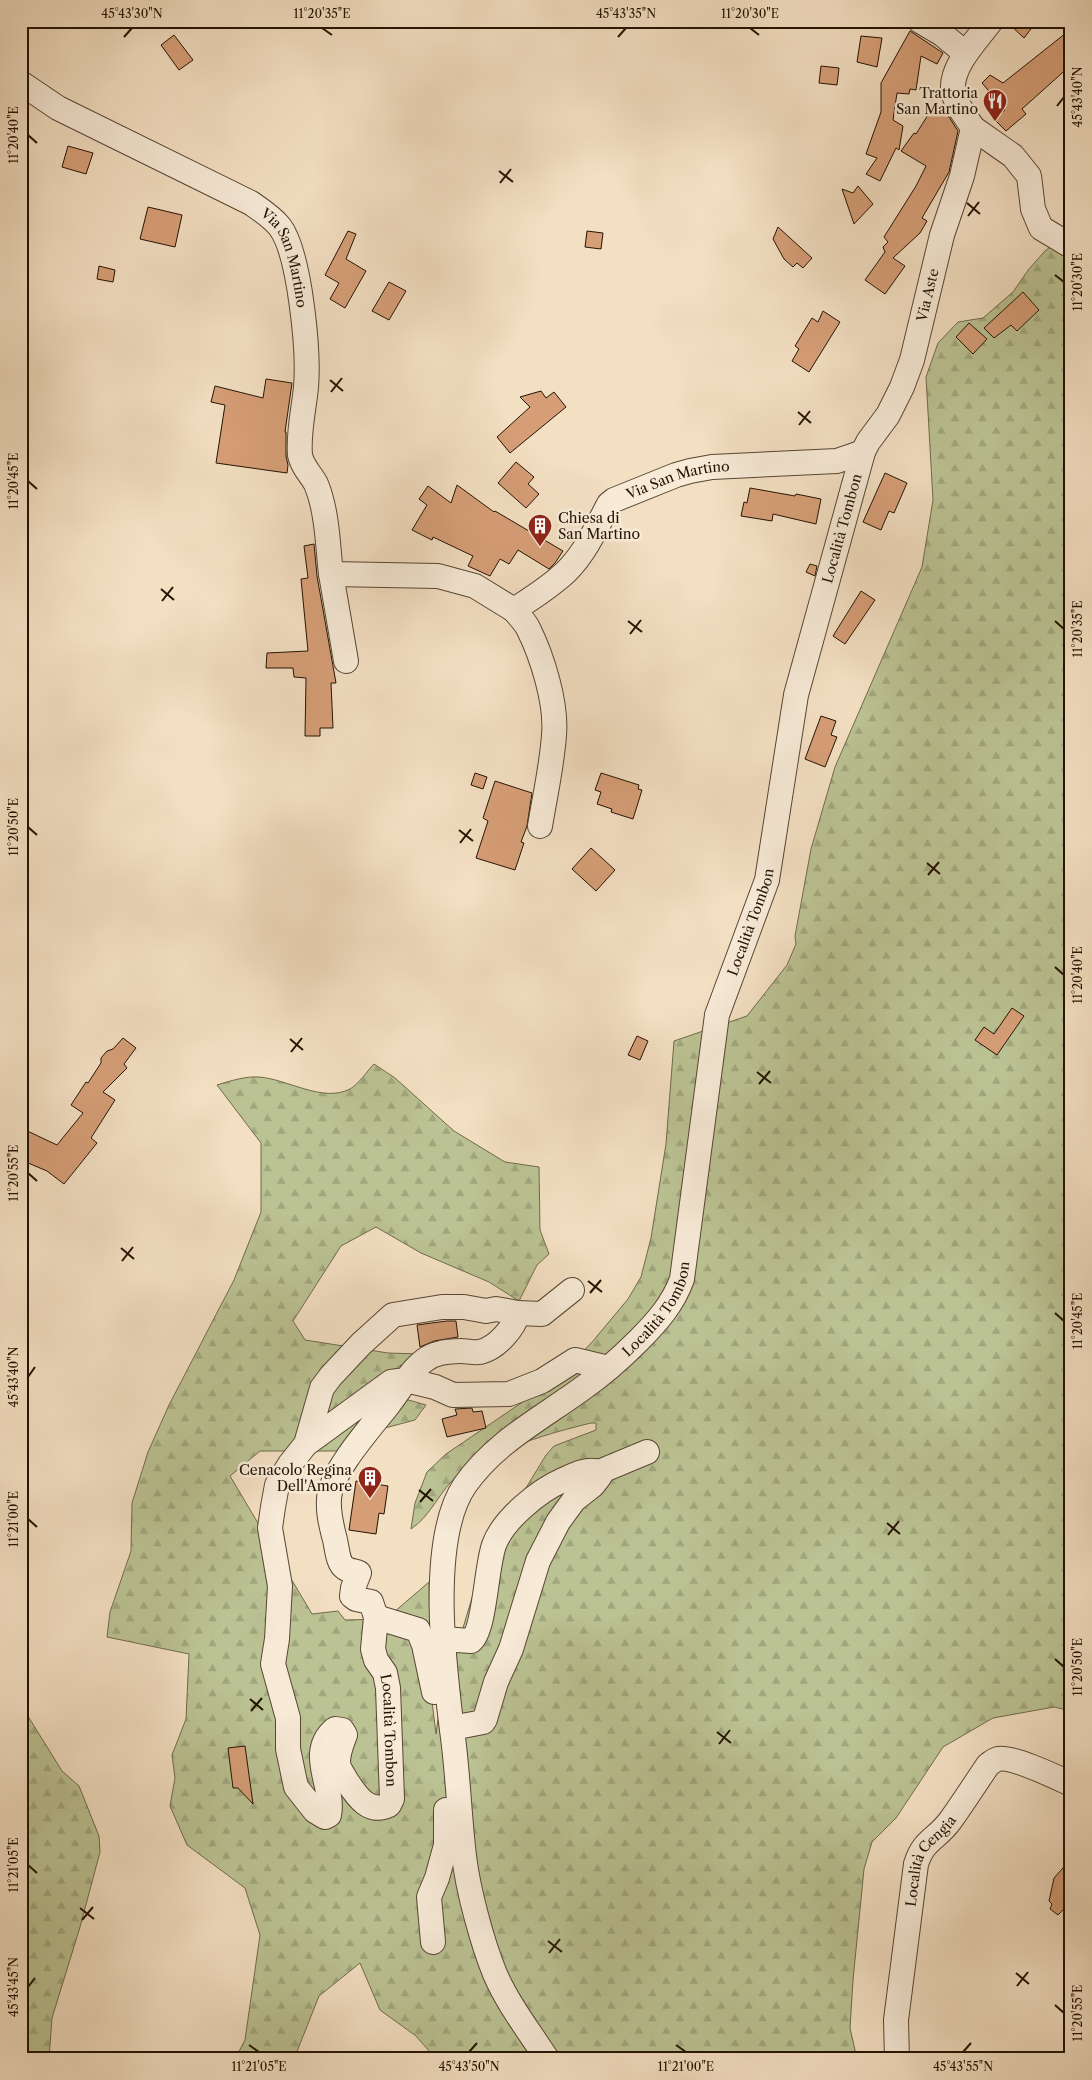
<svg xmlns="http://www.w3.org/2000/svg" width="1092" height="2080" font-family="'Libre Caslon Text',serif">
  <defs>
    <pattern id="forest-firs" width="22" height="20" patternUnits="userSpaceOnUse" patternTransform="scale(1.25)"><rect width="22" height="20" fill="#bbc293"/><path d="M5 1l3.5 6h-7zM16 11l3.5 6h-7z" fill="#a0a67d"/></pattern>
  </defs>
  <rect width="100%" height="100%" fill="#f3dfc2"/>
  <filter id="stains"><feTurbulence type="fractalNoise" baseFrequency=".004" numOctaves="4"/><feColorMatrix values="0 0 0 0 .2 0 0 0 0 .09 0 0 0 0 .02 0 0 0 .5 -.17"/></filter>
  <radialGradient id="worn" r=".72"><stop offset=".6" stop-color="#630" stop-opacity="0"/><stop offset="1" stop-color="#630" stop-opacity=".3"/></radialGradient>
  <g fill="url(#forest-firs)" stroke="#6f6a4b">
    <path d="M 1071,236 L 1071,1711 L 1054,1707 L 993,1718 L 943,1747 L 896,1818 L 872,1842 L 864,1869 L 853,1980 L 850,2028 L 857,2059 L 436,2059 L 416,2036 L 380,2010 L 360,1963 L 319,1996 L 294,2059 L 235,2059 L 245,2040 L 260,1935 L 245,1888 L 187,1845 L 170,1806 L 175,1778 L 172,1755 L 186,1719 L 189,1654 L 107,1637 L 110,1612 L 131,1551 L 132,1503 L 148,1452 L 169,1405 L 234,1280 L 261,1212 L 261,1143 L 217,1085 C 230,1081 246,1076 259,1077 C 287,1079 323,1103 350,1089 C 359,1084 367,1071 374,1064 L 395,1078 L 454,1131 L 505,1162 L 539,1167 L 540,1230 L 549,1254 L 537,1265 L 519,1301 L 489,1282 L 421,1253 L 376,1227 L 341,1246 L 293,1321 L 305,1340 L 388,1353 L 421,1354 L 398,1367 L 382,1389 L 405,1399 L 426,1405 L 415,1420 L 366,1433 L 341,1451 L 260,1451 L 230,1476 L 312,1614 L 338,1611 L 345,1620 L 386,1619 L 429,1582 L 431,1693 L 436,1734 L 440,1704 L 472,1598 L 501,1529 L 546,1455 L 554,1446 L 596,1430 L 596,1423 L 591,1423 C 558,1431 527,1440 496,1454 C 483,1460 470,1465 459,1474 C 440,1490 431,1516 411,1529 L 415,1503 L 427,1472 L 446,1454 L 558,1378 L 593,1341 L 628,1299 L 641,1277 L 651,1238 L 666,1144 L 674,1041 L 747,1016 L 787,965 L 796,944 L 795,936 L 811,849 L 835,767 L 922,567 L 933,500 L 926,377 L 938,343 L 958,322 L 983,318 L 1013,292 L 1029,269 L 1045,251 L 1058,241 Z"/>
    <polygon points="21,1705 62,1771 79,1786 99,1836 100,1852 80,1927 52,2018 49,2059 21,2059"/>
  </g>
  <g fill="#d69e77" stroke="#231303">
    <polygon points="1006,21 1037,21 1024,38"/>
    <polygon points="1071,29 1071,65 1022,109 1026,114 1006,131 994,119 1005,110 982,83 990,75 1003,83"/>
    <polygon points="910,31 943,53 937,64 921,56 916,90 910,89 909,94 897,93 893,120 903,126 899,150 896,148 880,181 866,174 877,158 866,154 881,112 881,83"/>
    <polygon points="174,35 193,60 179,70 161,45"/>
    <polygon points="861,36 882,38 877,67 857,62"/>
    <polygon points="821,66 839,68 837,85 819,83"/>
    <polygon points="933,107 946,115 947,114 958,131 949,172 922,218 927,221 920,233 893,258 905,266 885,294 865,280 885,252 883,247 888,242 884,237 916,186 926,166 901,151 914,133 916,134"/>
    <polygon points="68,146 93,153 86,174 62,167"/>
    <polygon points="858,186 873,204 854,224 842,189 853,193"/>
    <polygon points="148,207 182,215 175,247 140,239"/>
    <polygon points="778,227 812,258 803,268 797,263 793,267 784,259 773,239"/>
    <polygon points="348,231 356,234 346,259 366,271 345,308 330,299 339,283 325,275"/>
    <polygon points="587,231 603,233 601,249 585,247"/>
    <polygon points="99,266 115,270 113,282 97,279"/>
    <polygon points="389,282 406,291 389,320 372,311"/>
    <polygon points="1023,292 1039,310 1017,331 1011,325 994,338 984,328"/>
    <polygon points="823,311 840,322 809,372 792,361 799,349 795,346 812,318 818,322"/>
    <polygon points="969,323 987,339 973,354 956,337"/>
    <polygon points="266,379 292,383 285,432 286,432 286,456 288,465 287,473 216,463 225,405 211,402 215,386 263,398"/>
    <polygon points="541,391 546,398 554,392 566,407 510,453 497,437 530,407 520,397"/>
    <polygon points="516,462 534,477 528,484 539,494 526,508 498,483"/>
    <polygon points="885,473 907,483 894,513 889,511 881,530 863,522"/>
    <polygon points="457,485 494,512 495,511 563,551 555,563 549,569 518,550 509,564 500,559 490,576 468,566 473,556 433,537 432,540 412,530 427,505 419,499 428,486 451,503"/>
    <polygon points="750,488 795,496 796,494 821,499 816,524 773,514 772,521 741,516 744,502 747,503"/>
    <polygon points="314,544 317,576 336,683 331,683 333,728 320,728 320,736 305,736 306,678 294,677 293,668 266,668 267,653 308,651 301,579 308,578 304,546"/>
    <polygon points="810,564 817,566 815,576 806,572"/>
    <polygon points="861,591 875,600 845,644 833,636"/>
    <polygon points="821,716 836,721 831,735 837,737 825,767 805,759"/>
    <polygon points="475,773 487,777 483,789 471,785"/>
    <polygon points="601,773 639,785 638,789 642,790 633,819 611,812 612,809 597,804 601,792 595,790"/>
    <polygon points="495,781 532,793 527,826 521,842 524,843 515,870 476,858 488,821 483,818"/>
    <polygon points="591,848 615,870 596,891 572,869"/>
    <polygon points="1012,1008 1024,1016 997,1055 975,1040 984,1027 994,1034"/>
    <polygon points="637,1036 648,1041 640,1060 628,1055"/>
    <polygon points="123,1038 136,1048 124,1064 127,1068 103,1092 115,1100 91,1138 97,1143 64,1184 47,1171 21,1160 21,1128 57,1145 83,1113 71,1105 86,1082 88,1083 101,1063 101,1058 107,1051 113,1049"/>
    <polygon points="447,1321 456,1321 458,1337 434,1341 420,1347 417,1325"/>
    <polygon points="472,1408 473,1412 482,1411 486,1428 447,1437 442,1419 457,1415 455,1409"/>
    <polygon points="356,1481 388,1486 384,1514 379,1513 376,1534 349,1530"/>
    <polygon points="245,1746 253,1804 238,1788 233,1788 228,1748"/>
    <polygon points="1071,1859 1071,1902 1058,1915 1050,1909 1052,1904 1049,1901 1054,1878"/>
  </g>
  <g fill="none" stroke-linecap="round" stroke-linejoin="round">
    <defs>
      <g id="minor">
        <polyline points="920,21 942,34 965,53"/>
        <path id="s1" d="M 21,83 L 58,108 L 251,203 C 261,210 272,217 280,227 C 300,254 309,352 306,387 C 304,409 298,432 300,455 C 302,467 311,474 316,484 C 318,489 320,494 321,499 C 328,522 328,550 331,574 L 438,576 L 475,586 L 514,610 C 529,600 545,590 559,578 C 582,560 595,530 609,504 L 614,500 L 676,475 L 690,471 L 712,467 L 837,461 L 863,452"/>
        <polyline points="973,128 1013,156 1029,176 1033,209 1041,228 1071,246"/>
        <polyline points="331,574 346,661"/>
        <path d="M 514,610 C 519,616 525,622 528,628 C 542,656 557,703 554,735 C 552,765 545,796 540,826"/>
        <polyline points="518,1313 542,1314 572,1290"/>
        <path id="s2" d="M 306,1444 L 322,1388 L 331,1376 L 361,1344 L 393,1315 L 442,1307 L 464,1307 L 486,1311 L 496,1309 L 518,1313 C 514,1328 497,1348 480,1352 C 474,1353 467,1351 461,1351 C 450,1351 434,1353 425,1360 C 410,1371 400,1390 389,1404 C 372,1426 330,1472 329,1499 C 328,1512 331,1524 334,1536 C 337,1545 337,1563 345,1568 C 349,1571 355,1571 359,1573 L 353,1588 L 352,1596 L 356,1599 L 371,1602 L 376,1617 L 373,1649 L 376,1660 L 385,1673 L 388,1688 L 392,1799 L 389,1805 C 368,1815 356,1795 346,1780 C 343,1774 338,1768 338,1762 C 338,1752 342,1743 345,1735 L 342,1730 L 335,1729 C 306,1753 335,1787 329,1815 L 325,1817 L 315,1811 L 296,1787 L 288,1749 L 288,1718 L 273,1664 L 277,1639 L 280,1586 L 270,1528 L 273,1507 L 277,1485 L 290,1464 L 306,1444 L 391,1382 L 406,1380 L 435,1387 L 453,1395 L 509,1394 L 542,1381 L 575,1360 L 608,1368"/>
        <polyline points="599,1472 647,1452"/>
        <polyline points="376,1617 418,1630 424,1645 434,1692"/>
        <path d="M 442,1639 L 471,1641 C 485,1630 486,1567 494,1545 C 503,1520 538,1491 563,1480 C 574,1475 587,1468 599,1472 L 600,1476 L 593,1485 L 574,1500 L 558,1522 L 538,1561 L 511,1649 L 496,1682 L 485,1719 L 483,1722 L 452,1728"/>
        <polyline points="433,1942 429,1897 437,1878 446,1845 446,1810"/>
        <path id="s3" d="M 547,2059 C 529,2031 508,2004 495,1974 C 482,1942 468,1890 464,1856 C 459,1814 458,1772 452,1730 C 444,1667 428,1539 465,1485 C 495,1442 542,1418 583,1388 C 603,1374 621,1358 638,1341 C 657,1322 673,1304 682,1279 L 717,1015 L 767,880 L 796,695 L 863,452 L 868,442 L 888,415 L 902,387 L 912,360 L 942,235 L 962,176 L 973,128 C 966,117 955,104 953,90 C 951,65 978,39 991,21"/>
        <path id="s4" d="M 897,2059 L 896,2020 L 916,1864 C 924,1839 936,1840 950,1821 C 963,1803 975,1784 988,1765 C 991,1763 994,1760 998,1759 C 1012,1756 1056,1777 1071,1784"/>
      </g>
    </defs>
    <use href="#minor" stroke="#574633" stroke-width="26"/>
    <use href="#minor" stroke="#f7ead7" stroke-width="24"/>
  </g>
  <path fill="none" stroke="#231303" stroke-width="2" d="M 322,28 L 332,35M 750,28 L 759,35M 124,37 L 132,28M 618,37 L 626,28M 1057,106 L 1064,97M 28,135 L 37,143M 499,171 L 513,182M 500,183 L 511,169M 967,203 L 980,214M 968,216 L 979,202M 1055,275 L 1064,282M 330,380 L 343,391M 331,392 L 342,378M 798,412 L 811,423M 799,425 L 810,411M 28,481 L 37,489M 161,589 L 174,600M 162,601 L 173,587M 628,621 L 642,632M 1055,621 L 1064,629M 630,634 L 641,620M 28,827 L 37,835M 459,830 L 473,841M 460,843 L 471,829M 927,863 L 940,874M 928,875 L 939,862M 1055,967 L 1064,975M 290,1039 L 303,1050M 291,1052 L 302,1038M 757,1072 L 771,1083M 759,1084 L 770,1071M 28,1173 L 37,1181M 121,1248 L 134,1259M 122,1261 L 133,1247M 588,1281 L 602,1292M 590,1293 L 601,1280M 1055,1313 L 1064,1321M 28,1377 L 35,1367M 419,1490 L 433,1501M 420,1502 L 431,1489M 28,1519 L 37,1527M 887,1523 L 900,1534M 888,1535 L 899,1521M 1055,1659 L 1064,1667M 250,1699 L 263,1710M 251,1711 L 262,1698M 717,1732 L 731,1743M 719,1744 L 730,1730M 28,1865 L 37,1873M 80,1908 L 94,1919M 82,1920 L 93,1907M 548,1941 L 562,1952M 549,1953 L 560,1939M 1016,1973 L 1029,1984M 1017,1986 L 1028,1972M 28,1987 L 35,1978M 1055,2005 L 1064,2013M 249,2045 L 259,2052M 676,2045 L 686,2052M 469,2052 L 477,2043M 963,2052 L 971,2043"/>
  <defs>
    <symbol id="restaurant-pin" viewBox="-11 -11 22 30"><path d="M0 17L-7.5 6A9.5 9.5 0 1 1 7.5 6Z" fill="#8f2418" stroke="#f7ead7"/><path d="M-5-6h1v4h1v-4h1v4h1v-4h1v5L-1.5 .5V6h-2V.5L-5-1ZM5-6V6H3V1.5H1.5Q1.5-4 5-6Z" fill="#fff"/></symbol>
    <symbol id="building-pin" viewBox="-11 -11 22 30"><path d="M0 17L-7.5 6A9.5 9.5 0 1 1 7.5 6Z" fill="#8f2418" stroke="#f7ead7"/><path d="M-4-6H4V6H1V3H-1V6H-4ZM-2.5-4.3h1.7v1.8h-1.7ZM.8-4.3h1.7v1.8H.8ZM-2.5-1h1.7V.8h-1.7ZM.8-1h1.7V.8H.8Z" fill="#fff"/></symbol>
  </defs>
  <g fill-rule="evenodd">
    <use href="#restaurant-pin" x="981" y="87" width="28" height="38"/>
    <use href="#building-pin" x="526" y="512" width="28" height="38"/>
    <use href="#building-pin" x="356" y="1464" width="28" height="38"/>
  </g>
  <g text-anchor="middle" stroke-width="5" stroke-linejoin="round" paint-order="stroke">
    <g font-size="14" fill="#231303" stroke="#f7ead7" text-anchor="end">
      <text x="978" y="98">Trattoria<tspan x="978" dy="16">San Martino</tspan></text>
      <text x="558" y="523" text-anchor="start">Chiesa di<tspan x="558" dy="16">San Martino</tspan></text>
      <text x="352" y="1475">Cenacolo Regina<tspan x="352" dy="16">Dell'Amore</tspan></text>
    </g>
    <g font-size="14" fill="#231303" stroke="#f7ead7">
      <text dy="5" stroke="none"><textPath href="#s1" startOffset="328">Via San Martino</textPath></text>
      <text dy="5" stroke="none"><textPath href="#s3" startOffset="1922">Via Aste</textPath></text>
      <text dy="5" stroke="none"><textPath href="#s1" startOffset="1065">Via San Martino</textPath></text>
      <text dy="5" stroke="none"><textPath href="#s3" startOffset="1671">Località Tombon</textPath></text>
      <text dy="5" stroke="none"><textPath href="#s3" startOffset="1266">Località Tombon</textPath></text>
      <text dy="5" stroke="none"><textPath href="#s3" startOffset="862">Località Tombon</textPath></text>
      <text dy="5" stroke="none"><textPath href="#s2" startOffset="835">Località Tombon</textPath></text>
      <text dy="5" stroke="none"><textPath href="#s4" startOffset="205">Località Cengia</textPath></text>
    </g>
  </g>
  <rect width="1092" height="2080" fill="none" stroke="#f3dfc2" stroke-width="55"/>
  <rect x="28" y="28" width="1036" height="2024" fill="none" stroke="#231303" stroke-width="2"/>
  <g font-size="12" text-anchor="middle" fill="#231303">
    <text x="132" y="18">45°43'30"N</text>
    <text x="322" y="18">11°20'35"E</text>
    <text x="626" y="18">45°43'35"N</text>
    <text x="750" y="18">11°20'30"E</text>
    <text transform="translate(1078 97) rotate(-90)" y="4">45°43'40"N</text>
    <text transform="translate(14 135) rotate(-90)" y="4">11°20'40"E</text>
    <text transform="translate(1078 282) rotate(-90)" y="4">11°20'30"E</text>
    <text transform="translate(14 481) rotate(-90)" y="4">11°20'45"E</text>
    <text transform="translate(1078 629) rotate(-90)" y="4">11°20'35"E</text>
    <text transform="translate(14 827) rotate(-90)" y="4">11°20'50"E</text>
    <text transform="translate(1078 975) rotate(-90)" y="4">11°20'40"E</text>
    <text transform="translate(14 1173) rotate(-90)" y="4">11°20'55"E</text>
    <text transform="translate(1078 1321) rotate(-90)" y="4">11°20'45"E</text>
    <text transform="translate(14 1377) rotate(-90)" y="4">45°43'40"N</text>
    <text transform="translate(14 1519) rotate(-90)" y="4">11°21'00"E</text>
    <text transform="translate(1078 1667) rotate(-90)" y="4">11°20'50"E</text>
    <text transform="translate(14 1865) rotate(-90)" y="4">11°21'05"E</text>
    <text transform="translate(14 1987) rotate(-90)" y="4">45°43'45"N</text>
    <text transform="translate(1078 2013) rotate(-90)" y="4">11°20'55"E</text>
    <text x="259" y="2071">11°21'05"E</text>
    <text x="469" y="2071">45°43'50"N</text>
    <text x="686" y="2071">11°21'00"E</text>
    <text x="963" y="2071">45°43'55"N</text>
  </g>
  <rect width="100%" height="100%" filter="url(#stains)"/>
  <rect width="100%" height="100%" fill="url(#worn)"/>
</svg>
